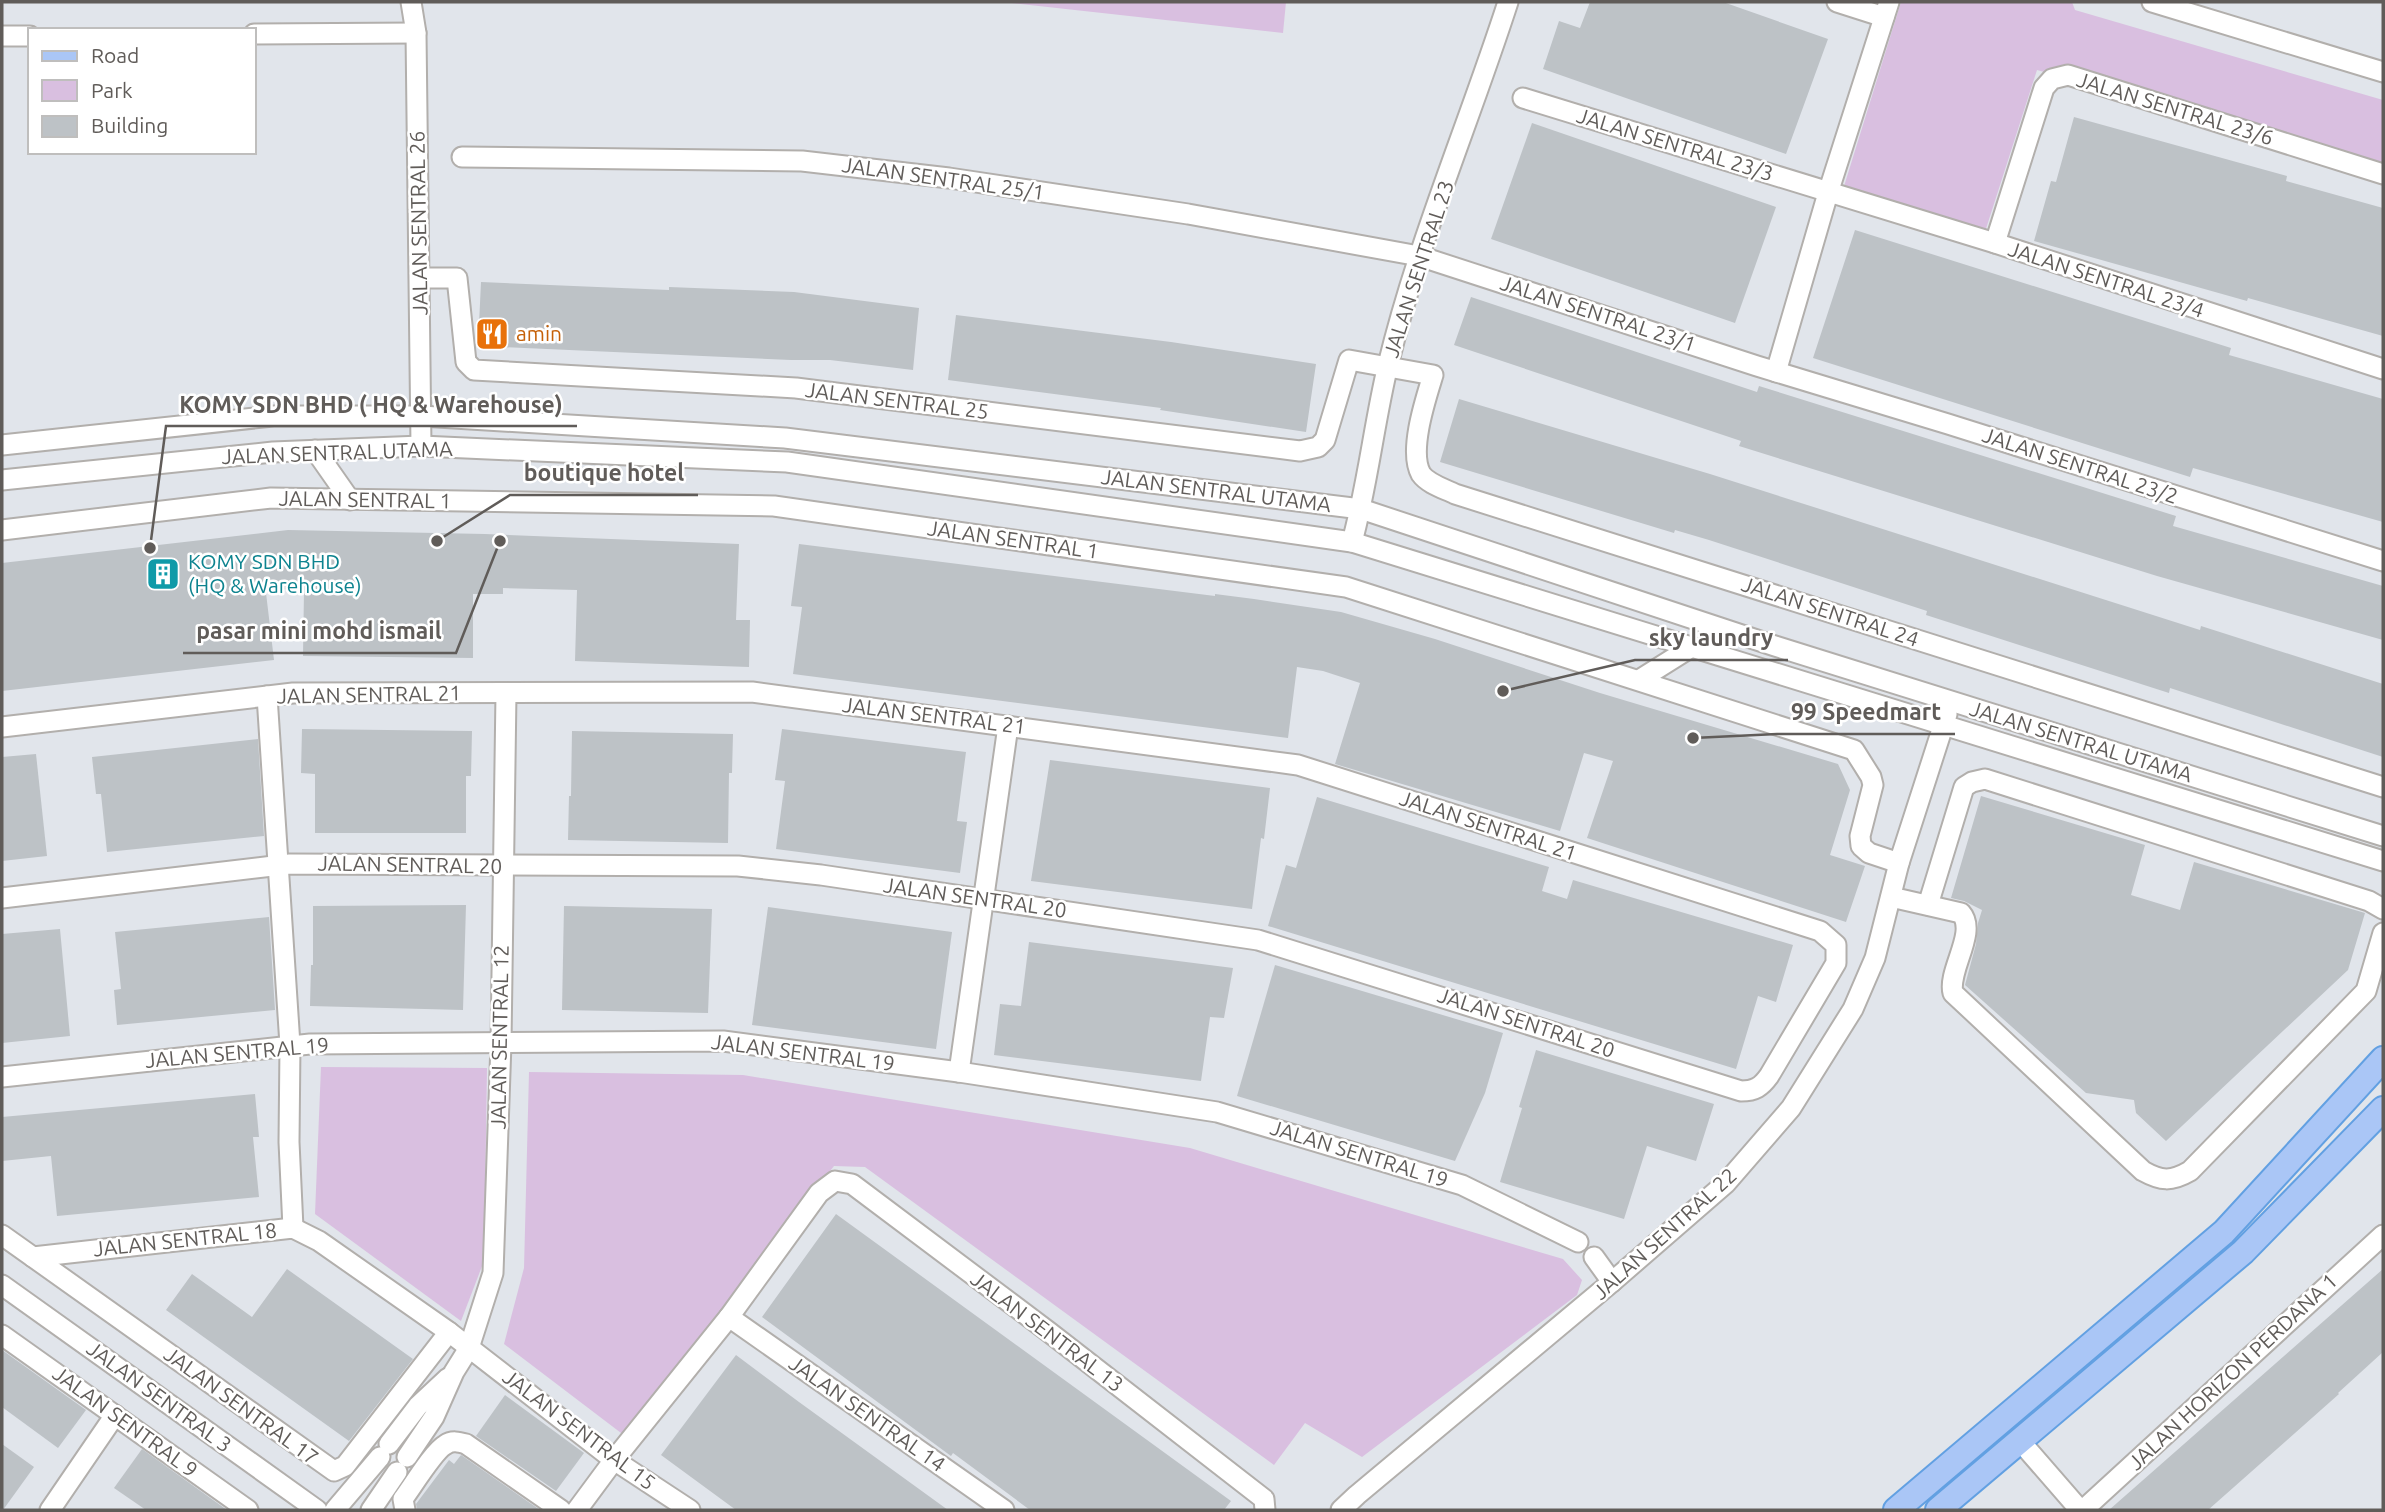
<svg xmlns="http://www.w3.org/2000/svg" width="2385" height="1512" font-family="Ubuntu,sans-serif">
  <rect width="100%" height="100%" fill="#e1e5eb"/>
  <g fill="#d9bfe0">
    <polygon points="1003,2 1286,2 1283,33"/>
    <polygon points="1901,2 2072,2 2075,10 2383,100 2383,166 2037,70 1983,238 1841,196"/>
    <polygon points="321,1067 487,1068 484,1261 461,1321 315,1214"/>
    <polygon points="529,1072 743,1075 1190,1148 1563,1259 1582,1280 1577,1295 1362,1457 1305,1423 1274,1465 865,1167 834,1166 625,1436 504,1344 524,1268"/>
  </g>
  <g fill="#bdc2c6">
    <polygon points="1590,2 1723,2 1828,39 1786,154 1543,69 1559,21 1580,28"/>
    <polygon points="2074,117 2287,176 2286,181 2383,208 2383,336 2248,298 2247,301 2034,241 2051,181 2056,182"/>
    <polygon points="1532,123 1776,207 1735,323 1491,239"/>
    <polygon points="1855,230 2231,348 2229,355 2383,399 2383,522 2193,468 2190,477 1813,358"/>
    <polygon points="481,282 669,290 669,287 794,292 919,308 913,370 830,360 791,360 478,346"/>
    <polygon points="1471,297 1757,392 1759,386 2176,516 2173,526 2383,586 2383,640 2157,576 1739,446 1741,441 1454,345"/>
    <polygon points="956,315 1171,342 1316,364 1306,432 1160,410 1161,408 948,380"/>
    <polygon points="1459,399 1710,474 2200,630 2201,626 2383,684 2383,757 2170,688 2169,693 2038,651 1926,615 1927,611 1709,540 1675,530 1674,533 1440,462"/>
    <polygon points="288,530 485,534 739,544 736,620 750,620 749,667 575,661 577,590 539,589 503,588 503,594 473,594 473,658 303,656 304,590 272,589 272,592 266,593 274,660 2,691 2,563"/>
    <polygon points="799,544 1215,596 1215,594 1254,599 1341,612 1435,639 1600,693 1838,764 1850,790 1830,855 1865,866 1846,922 1587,838 1613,761 1584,753 1560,831 1335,764 1360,683 1323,671 1297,667 1288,738 793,674 802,607 791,606"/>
    <polygon points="302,729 472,731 471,776 466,776 466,833 315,833 315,774 301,773"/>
    <polygon points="782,729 966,752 957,821 967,822 960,873 776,849 785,781 775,780"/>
    <polygon points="572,731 733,734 732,773 729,773 728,843 568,840 569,796 571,796"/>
    <polygon points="258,739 264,836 107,852 101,794 96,794 92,757"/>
    <polygon points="36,754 47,856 2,861 2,757"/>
    <polygon points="1050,760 1270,788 1264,839 1261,838 1252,909 1031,881"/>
    <polygon points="1981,796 2145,845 2131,895 2180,910 2194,862 2365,913 2348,970 2166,1141 2136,1113 2134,1100 2086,1093 1965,985 1976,944 1978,923 1982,910 1964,901 1951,898"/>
    <polygon points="1317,797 1549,867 1542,891 1567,899 1573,880 1793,945 1776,1002 1758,996 1736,1069 1268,926 1286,865 1296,868"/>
    <polygon points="466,905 463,1010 310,1006 311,965 313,965 313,906"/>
    <polygon points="564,906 712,909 708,1013 562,1010"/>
    <polygon points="768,907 952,932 936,1049 752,1025"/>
    <polygon points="269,917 275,1010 117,1025 114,990 121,989 115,932"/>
    <polygon points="60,929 70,1036 2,1043 2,934"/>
    <polygon points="1029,942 1233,968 1224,1018 1210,1017 1201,1081 994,1055 1000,1004 1021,1006"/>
    <polygon points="1275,965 1503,1033 1485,1093 1455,1161 1237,1096"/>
    <polygon points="1536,1050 1714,1104 1696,1161 1647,1146 1624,1219 1500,1182 1522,1108 1519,1107"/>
    <polygon points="255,1094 259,1137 253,1137 259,1197 57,1216 51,1156 2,1161 2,1117"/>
    <polygon points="836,1214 1231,1501 1224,1510 1030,1510 953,1453 951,1456 762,1317"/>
    <polygon points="287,1269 413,1359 349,1441 166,1310 192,1274 252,1317"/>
    <polygon points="2383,1269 2383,1352 2338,1393 2339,1394 2208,1510 2109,1510"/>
    <polygon points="2,1350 86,1410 58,1448 2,1407"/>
    <polygon points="736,1355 799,1402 948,1510 736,1510 661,1455"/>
    <polygon points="505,1395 584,1453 556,1491 476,1436"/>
    <polygon points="2,1444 34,1467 3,1510 2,1510"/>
    <polygon points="142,1449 227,1510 146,1510 114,1488"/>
    <polygon points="461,1455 540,1510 417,1510 416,1504 449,1460 454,1464"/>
  </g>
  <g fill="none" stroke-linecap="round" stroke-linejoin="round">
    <defs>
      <g id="minor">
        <polyline points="411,2 416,33 421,446"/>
        <polyline points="1837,2 1884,17"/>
        <polyline points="2152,2 2383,72"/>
        <polyline points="254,34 416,33"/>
        <polyline points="2,36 30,36"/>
        <polyline points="1523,98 1995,243 2383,369"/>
        <polyline points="462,157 802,161 949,178 1188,214 1419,256 1757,366 1948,424 2383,561"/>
        <polyline points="1995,243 2044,88 2052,79 2068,75 2383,174"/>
        <path d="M 420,278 L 457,278 L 466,362 L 474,370 L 796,388 L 1300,451 L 1318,447 L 1325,440 L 1349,360 L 1433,375 C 1426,398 1408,451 1421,474 C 1428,484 1445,489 1455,494 L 2383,787"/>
        <polyline points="1776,372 1828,193 1889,2"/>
        <polyline points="2,445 273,416 421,416 785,438 1361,509 1775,646 2383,836"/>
        <polyline points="315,450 350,500"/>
        <polyline points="2,480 273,452 421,446 787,462 1352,542 2383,861"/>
        <polyline points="2,530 271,498 774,506 1346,587 1854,750 1871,777 1873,785 1860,836 1861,846 1869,853 1899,863"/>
        <path d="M 1352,542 C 1368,483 1374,423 1388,365 C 1418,241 1469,123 1508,2"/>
        <polyline points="1639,680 1690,648"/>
        <polyline points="267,696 290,1045 289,1142 293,1228"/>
        <path d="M 2,727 L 293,693 L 752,692 L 1298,765 L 1820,931 L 1836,945 L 1836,963 L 1769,1076 C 1761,1087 1755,1091 1741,1091 L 1258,940 L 821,875 L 738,866 L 290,864 L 2,898"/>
        <path d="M 1891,897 L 1961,913 C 1978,932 1947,971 1953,993 L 2143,1171 C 2161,1181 2171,1182 2190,1171 L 2366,991 L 2383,933"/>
        <polyline points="1928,905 1964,787 1972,782 1985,779 2369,901 2383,909"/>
        <polyline points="959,1072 1008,726"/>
        <polyline points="2,1077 310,1044 723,1041 959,1072 1217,1112 1462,1185 1578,1242"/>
        <polyline points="2,1235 334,1471 345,1466 449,1332"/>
        <polyline points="33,1257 293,1228 319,1241 449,1332 614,1460 690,1510"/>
        <polyline points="1594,1257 1612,1282"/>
        <polyline points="2,1285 317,1510"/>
        <polyline points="729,1317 1004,1510"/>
        <polyline points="2,1335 248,1510"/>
        <polyline points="2020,1441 2080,1510"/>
        <polyline points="389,1444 418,1406 448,1378"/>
        <polyline points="407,1457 434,1417 454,1372 469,1348 493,1273 501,1043 506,693"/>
        <polyline points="50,1510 115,1415"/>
        <polyline points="335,1510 380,1457"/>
        <polyline points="371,1510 397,1472"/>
        <path d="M 405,1510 L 403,1499 C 412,1487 434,1451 445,1445 C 452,1440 459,1442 466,1444 L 561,1510"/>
        <polyline points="577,1510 614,1460 729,1317 819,1193 835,1181 852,1184 1049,1332 1264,1499 1265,1510"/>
        <polyline points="1341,1510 1357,1495 1612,1282 1726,1183 1791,1108 1853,1009 1875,958 1899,863 1947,714"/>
        <polyline points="2083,1510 2383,1235"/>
      </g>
      <g id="major">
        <polyline points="1896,1510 2224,1232 2383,1059"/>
        <polyline points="1938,1510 2243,1252 2383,1109"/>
      </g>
    </defs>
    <use href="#minor" stroke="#b2afac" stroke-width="23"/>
    <use href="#major" stroke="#62a0e2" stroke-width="28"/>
    <use href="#minor" stroke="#fff" stroke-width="19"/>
    <use href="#major" stroke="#aac6f6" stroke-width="24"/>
  </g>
  <defs>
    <symbol id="restaurant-square" viewBox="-11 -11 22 22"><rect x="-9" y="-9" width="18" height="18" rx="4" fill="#e8710a" stroke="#fff"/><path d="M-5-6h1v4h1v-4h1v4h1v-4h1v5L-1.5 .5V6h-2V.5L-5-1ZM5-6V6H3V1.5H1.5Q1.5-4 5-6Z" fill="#fff"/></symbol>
    <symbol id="building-square" viewBox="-11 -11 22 22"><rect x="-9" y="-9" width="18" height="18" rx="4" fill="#0f9aa8" stroke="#fff"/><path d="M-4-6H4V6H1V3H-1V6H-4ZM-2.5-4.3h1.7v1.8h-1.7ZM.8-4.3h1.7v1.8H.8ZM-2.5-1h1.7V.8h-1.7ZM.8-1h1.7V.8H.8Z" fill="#fff"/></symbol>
  </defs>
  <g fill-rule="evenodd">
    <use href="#restaurant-square" x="473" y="315" width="38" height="38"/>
    <use href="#building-square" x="144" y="555" width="38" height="38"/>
  </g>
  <g text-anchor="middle" stroke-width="5" stroke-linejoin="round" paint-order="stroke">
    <g font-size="21" fill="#605c59" stroke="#fff">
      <text transform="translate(2175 109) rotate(17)" y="7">JALAN SENTRAL 23/6</text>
      <text transform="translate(1675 145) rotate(17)" y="7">JALAN SENTRAL 23/3</text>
      <text transform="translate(943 179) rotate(8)" y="7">JALAN SENTRAL 25/1</text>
      <text transform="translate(419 223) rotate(-91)" y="7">JALAN SENTRAL 26</text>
      <text transform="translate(1419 269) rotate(-72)" y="7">JALAN SENTRAL 23</text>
      <text transform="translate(2106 280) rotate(18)" y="7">JALAN SENTRAL 23/4</text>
      <text transform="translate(1598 314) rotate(18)" y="7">JALAN SENTRAL 23/1</text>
      <text transform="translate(897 401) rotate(7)" y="7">JALAN SENTRAL 25</text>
      <text transform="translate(337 453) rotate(-2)" y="7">JALAN SENTRAL UTAMA</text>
      <text transform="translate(2080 466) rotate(18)" y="7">JALAN SENTRAL 23/2</text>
      <text transform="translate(1216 491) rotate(7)" y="7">JALAN SENTRAL UTAMA</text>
      <text transform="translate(365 500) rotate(1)" y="7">JALAN SENTRAL 1</text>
      <text transform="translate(1013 540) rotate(8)" y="7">JALAN SENTRAL 1</text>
      <text transform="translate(1830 612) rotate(18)" y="7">JALAN SENTRAL 24</text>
      <text transform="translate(369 695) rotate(-1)" y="7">JALAN SENTRAL 21</text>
      <text transform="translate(934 716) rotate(7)" y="7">JALAN SENTRAL 21</text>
      <text transform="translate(2081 742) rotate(17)" y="7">JALAN SENTRAL UTAMA</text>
      <text transform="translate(1488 826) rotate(18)" y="7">JALAN SENTRAL 21</text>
      <text transform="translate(410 865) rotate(1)" y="7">JALAN SENTRAL 20</text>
      <text transform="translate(975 898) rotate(8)" y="7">JALAN SENTRAL 20</text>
      <text transform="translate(1526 1023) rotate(18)" y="7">JALAN SENTRAL 20</text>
      <text transform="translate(500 1037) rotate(-89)" y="7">JALAN SENTRAL 12</text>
      <text transform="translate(237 1053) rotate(-5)" y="7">JALAN SENTRAL 19</text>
      <text transform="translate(803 1053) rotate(7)" y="7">JALAN SENTRAL 19</text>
      <text transform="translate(1359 1154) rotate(17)" y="7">JALAN SENTRAL 19</text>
      <text transform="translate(1665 1234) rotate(-42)" y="7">JALAN SENTRAL 22</text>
      <text transform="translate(185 1240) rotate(-6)" y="7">JALAN SENTRAL 18</text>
      <text transform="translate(1047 1332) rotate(37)" y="7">JALAN SENTRAL 13</text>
      <text transform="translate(2233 1372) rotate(-43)" y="7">JALAN HORIZON PERDANA 1</text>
      <text transform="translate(159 1397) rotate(36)" y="7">JALAN SENTRAL 3</text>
      <text transform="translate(241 1406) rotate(36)" y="7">JALAN SENTRAL 17</text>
      <text transform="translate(867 1414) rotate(35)" y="7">JALAN SENTRAL 14</text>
      <text transform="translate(125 1422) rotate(36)" y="7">JALAN SENTRAL 9</text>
      <text transform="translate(579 1430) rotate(37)" y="7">JALAN SENTRAL 15</text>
    </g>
    <g font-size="21" fill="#c56008" stroke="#fff" text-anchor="start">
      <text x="516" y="341">amin</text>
    </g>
    <g font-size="21" fill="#0d838f" stroke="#fff" text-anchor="start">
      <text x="188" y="569">KOMY SDN BHD<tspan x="188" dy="24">(HQ &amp; Warehouse)</tspan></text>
    </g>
  </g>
  <path fill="none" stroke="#605c59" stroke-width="2.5" d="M150 548L166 426H577M437 541L510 495H698M500 541L456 653H183M1503 691L1635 660H1788M1693 738L1777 734H1955"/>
  <g fill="#605c59" stroke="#fff" stroke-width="2.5">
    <circle cx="150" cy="548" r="7"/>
    <circle cx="437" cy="541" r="7"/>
    <circle cx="500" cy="541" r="7"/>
    <circle cx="1503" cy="691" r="7"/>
    <circle cx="1693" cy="738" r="7"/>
  </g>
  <g font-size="23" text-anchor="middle" font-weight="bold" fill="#605c59" stroke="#fff" stroke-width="5" stroke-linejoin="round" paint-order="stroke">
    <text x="371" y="413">KOMY SDN BHD ( HQ &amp; Warehouse)</text>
    <text x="604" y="481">boutique hotel</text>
    <text x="319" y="639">pasar mini mohd ismail</text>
    <text x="1711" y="646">sky laundry</text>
    <text x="1866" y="720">99 Speedmart</text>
  </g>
  <rect width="2385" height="1512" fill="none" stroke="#605c59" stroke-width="7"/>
  <rect x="28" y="28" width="228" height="126" fill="#ffffff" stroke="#bfbebd" stroke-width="2"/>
  <rect x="42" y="51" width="35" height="10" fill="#aac6f6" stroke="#bfbebd" stroke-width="2"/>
  <text x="91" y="63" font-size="21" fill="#605c59">Road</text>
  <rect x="42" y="80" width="35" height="21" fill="#d9bfe0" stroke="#bfbebd" stroke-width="2"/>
  <text x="91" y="98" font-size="21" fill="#605c59">Park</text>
  <rect x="42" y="116" width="35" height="21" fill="#bdc2c6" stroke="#bfbebd" stroke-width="2"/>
  <text x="91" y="133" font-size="21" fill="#605c59">Building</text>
</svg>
